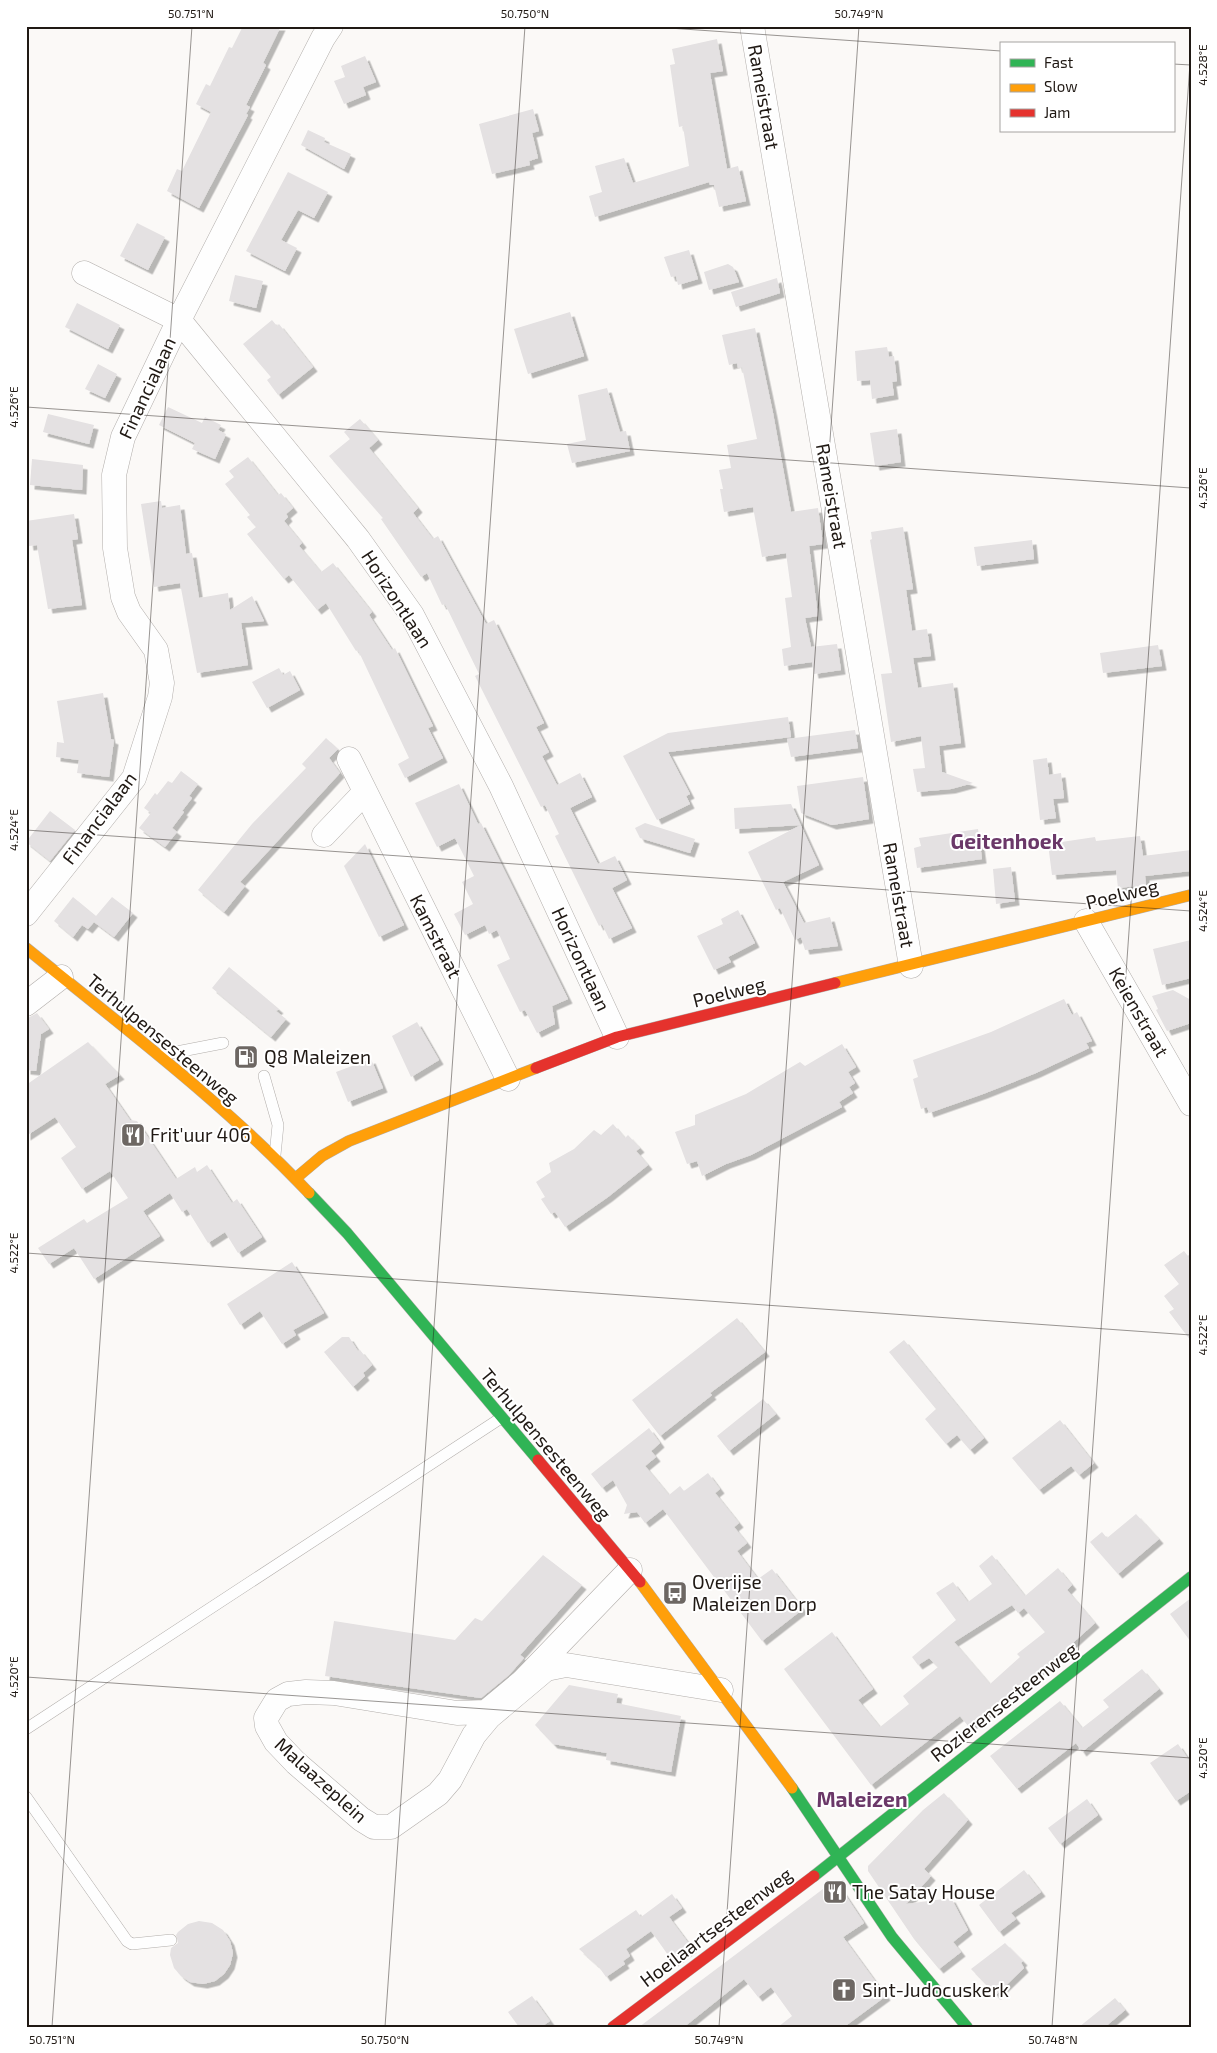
<svg xmlns="http://www.w3.org/2000/svg" width="1217" height="2053" font-family="'Exo 2',sans-serif">
  <defs>
    <filter id="shadow"><feDropShadow dx="4.5" dy="4.5" stdDeviation="0" flood-color="#0004"/></filter>
  </defs>
  <rect width="100%" height="100%" fill="#fbf9f7"/>
  <g fill="#e4e1e2" fill-rule="evenodd" filter="url(#shadow)">
    <polygon points="243,26 281,26 263,63 266,65 246,105 250,107 246,114 248,115 199,208 167,191 177,169 182,171 211,112 196,104 206,84 210,86 229,47 232,48"/>
    <polygon points="717,39 723,71 710,73 727,169 738,166 746,201 719,207 714,185 710,185 709,182 595,217 589,196 602,192 595,166 624,158 633,183 689,166 683,126 679,127 670,65 675,64 672,49"/>
    <polygon points="365,56 376,82 363,87 366,95 344,104 334,81 345,77 341,66"/>
    <polygon points="533,109 539,131 532,133 538,158 529,161 530,165 492,174 479,124"/>
    <polygon points="308,130 325,138 324,142 351,154 344,169 301,145"/>
    <polygon points="288,172 328,192 314,218 298,210 281,240 297,248 285,271 246,251"/>
    <polygon points="137,223 165,237 148,270 120,256"/>
    <polygon points="689,250 698,279 678,285 676,276 671,277 664,257"/>
    <polygon points="728,264 733,267 739,282 709,290 704,272"/>
    <polygon points="235,275 263,281 256,308 229,301"/>
    <polygon points="777,278 780,293 736,307 731,292"/>
    <polygon points="77,303 120,325 108,349 65,327"/>
    <polygon points="570,312 584,356 528,374 514,329"/>
    <polygon points="272,320 277,326 279,324 313,367 278,395 267,380 271,377 243,344"/>
    <polygon points="755,328 773,413 791,512 818,508 823,544 809,546 818,616 805,618 811,647 837,644 841,670 814,674 812,662 784,666 782,649 791,647 785,598 792,597 786,553 762,557 753,507 724,512 720,489 723,489 719,470 731,468 727,445 757,439 742,367 738,368 737,363 729,365 722,335"/>
    <polygon points="887,347 889,357 894,356 897,381 892,382 894,395 872,399 870,380 857,381 855,351"/>
    <polygon points="98,364 117,374 105,398 85,389"/>
    <polygon points="607,388 620,432 626,431 630,451 572,463 567,444 586,440 578,395"/>
    <polygon points="168,407 202,423 205,417 221,425 218,430 226,434 215,459 192,449 195,443 159,425"/>
    <polygon points="48,414 94,425 89,444 43,432"/>
    <polygon points="360,419 378,440 369,448 418,508 413,513 433,539 438,536 486,624 494,620 544,723 536,727 549,752 542,756 557,785 580,773 592,797 570,808 598,864 615,856 627,880 612,888 632,928 609,939 602,924 599,926 555,836 559,834 545,805 541,807 475,676 479,674 445,604 442,605 427,573 421,577 381,519 383,518 329,456 350,439 344,432"/>
    <polygon points="897,429 901,462 875,466 870,433"/>
    <polygon points="248,457 278,495 281,493 293,508 286,514 288,517 284,521 302,543 299,546 321,572 333,563 372,612 369,615 392,650 395,648 433,726 428,728 443,758 405,778 398,764 409,758 358,650 356,651 326,603 317,610 289,575 284,579 247,534 256,527 247,517 250,515 225,484 234,477 229,471"/>
    <polygon points="32,459 83,465 82,490 30,485"/>
    <polygon points="161,501 162,508 180,505 186,554 192,553 199,598 228,593 230,610 252,596 264,621 241,623 248,665 197,673 180,583 154,587 141,504"/>
    <polygon points="74,514 78,539 72,540 82,605 48,609 37,545 29,546 26,521"/>
    <polygon points="903,527 913,589 906,590 912,631 927,629 931,656 913,658 918,688 953,683 961,743 939,746 942,772 973,783 951,789 917,792 913,769 925,768 921,736 891,742 881,674 892,673 870,540 872,539 871,532"/>
    <polygon points="1032,540 1034,559 977,566 974,547"/>
    <polygon points="1158,645 1162,666 1103,673 1100,653"/>
    <polygon points="279,668 283,675 290,671 300,690 267,708 252,682"/>
    <polygon points="103,693 111,739 114,740 109,777 77,773 79,760 56,757 57,742 64,743 57,701"/>
    <polygon points="788,717 791,737 668,752 690,794 686,796 690,804 657,820 623,756 668,733"/>
    <polygon points="855,730 858,748 791,757 787,739"/>
    <polygon points="326,738 338,749 329,758 340,773 240,882 245,886 224,912 198,890 252,824 306,768 302,764"/>
    <polygon points="1047,758 1049,775 1061,773 1064,798 1053,799 1056,818 1040,820 1033,760"/>
    <polygon points="181,771 198,784 189,796 192,798 182,811 184,812 172,828 177,832 165,847 139,828 151,813 144,808 155,793 157,795 168,781 172,783"/>
    <polygon points="863,777 869,819 832,825 801,813 797,786"/>
    <polygon points="459,784 478,824 481,823 568,999 552,1006 555,1024 537,1033 525,1010 520,1012 497,965 510,959 497,930 489,934 485,925 465,935 454,914 473,904 462,882 474,876 455,838 437,847 415,803"/>
    <polygon points="791,804 819,865 783,882 804,923 830,917 838,946 805,950 801,937 795,940 780,908 776,910 748,852 801,825 735,829 734,808"/>
    <polygon points="50,811 75,830 50,861 26,842"/>
    <polygon points="645,823 695,839 690,853 640,838 635,828"/>
    <polygon points="978,829 982,859 917,868 914,848 921,846 919,838"/>
    <polygon points="1140,836 1143,856 1191,850 1191,871 1145,876 1146,885 1118,888 1116,870 1052,875 1048,844 1095,837 1096,841"/>
    <polygon points="365,844 404,925 379,937 344,866"/>
    <polygon points="1011,867 1015,901 996,904 993,869"/>
    <polygon points="73,897 96,916 112,897 133,913 114,937 94,922 88,929 82,925 73,937 54,921"/>
    <polygon points="738,910 755,943 728,957 731,962 714,970 697,936 723,924 721,919"/>
    <polygon points="1191,940 1191,978 1162,985 1153,949"/>
    <polygon points="229,967 279,1009 276,1011 286,1019 271,1037 212,988"/>
    <polygon points="1173,990 1191,1000 1191,1023 1167,1031 1156,1010 1158,1009 1152,996"/>
    <polygon points="1064,999 1072,1015 1077,1012 1092,1041 1086,1043 1089,1048 1036,1073 983,1094 929,1113 927,1107 921,1109 913,1079 918,1077 913,1060 991,1032"/>
    <polygon points="37,1013 49,1029 41,1034 36,1071 26,1070 26,1019"/>
    <polygon points="417,1022 439,1060 411,1077 392,1036"/>
    <polygon points="88,1042 120,1075 105,1084 130,1120 137,1121 176,1179 195,1167 197,1172 207,1165 232,1203 237,1199 262,1237 238,1253 225,1232 208,1243 187,1209 182,1212 170,1193 143,1211 160,1236 94,1279 74,1248 49,1264 38,1248 84,1219 87,1223 128,1198 110,1171 82,1189 61,1158 76,1147 55,1117 26,1136 26,1085"/>
    <polygon points="842,1044 856,1067 848,1072 855,1083 849,1087 853,1093 839,1102 842,1107 751,1155 726,1164 702,1176 697,1161 687,1164 675,1132 695,1125 695,1115 746,1094 800,1062 805,1066"/>
    <polygon points="371,1059 383,1088 348,1102 336,1072"/>
    <polygon points="613,1124 625,1138 628,1135 640,1148 636,1151 648,1165 608,1197 565,1227 555,1212 551,1214 541,1199 545,1197 536,1182 551,1172 549,1163 574,1149 594,1130 601,1135"/>
    <polygon points="1184,1251 1191,1260 1191,1341 1169,1312 1174,1309 1164,1296 1179,1284 1164,1265"/>
    <polygon points="292,1262 324,1313 293,1330 296,1335 282,1344 260,1311 240,1325 227,1304"/>
    <polygon points="737,1318 765,1352 710,1393 712,1395 660,1436 632,1400"/>
    <polygon points="342,1337 349,1337 358,1351 360,1350 372,1365 363,1373 365,1376 353,1387 324,1352"/>
    <polygon points="904,1340 984,1438 970,1450 957,1435 946,1444 925,1419 936,1409 889,1352"/>
    <polygon points="763,1399 776,1414 729,1451 717,1436"/>
    <polygon points="1060,1420 1094,1463 1079,1475 1071,1466 1039,1490 1012,1458"/>
    <polygon points="649,1428 660,1443 651,1451 656,1457 645,1466 669,1495 680,1486 684,1491 708,1473 720,1489 715,1493 739,1523 734,1527 747,1543 737,1551 758,1579 772,1569 803,1609 762,1641 663,1509 645,1523 637,1512 624,1514 627,1505 613,1480 602,1488 591,1474"/>
    <polygon points="1136,1514 1159,1539 1118,1574 1090,1542 1102,1532 1107,1538"/>
    <polygon points="543,1555 582,1585 520,1655 524,1658 509,1675 481,1698 325,1676 334,1621 455,1640 475,1618 482,1621"/>
    <path d="M 992,1555 L 1025,1596 L 1058,1568 L 1072,1585 L 1067,1590 L 1095,1623 L 1065,1650 L 969,1727 L 960,1716 L 871,1785 L 784,1669 L 832,1632 L 873,1689 L 858,1700 L 880,1727 L 909,1704 L 903,1696 L 938,1667 L 929,1658 L 918,1665 L 912,1657 L 956,1620 L 936,1593 L 953,1582 L 968,1602 L 992,1584 L 979,1566 ZM 1012,1605 L 1018,1613 L 1024,1608 L 1045,1632 L 1017,1654 L 1020,1657 L 990,1684 L 954,1642 Z"/>
    <polygon points="1191,1598 1191,1642 1170,1614"/>
    <polygon points="1142,1669 1159,1689 1082,1752 1076,1743 1017,1789 990,1756 1060,1701 1082,1728 1109,1707 1103,1700"/>
    <polygon points="569,1685 618,1694 616,1703 681,1716 671,1772 606,1760 607,1753 553,1744 535,1725"/>
    <polygon points="1178,1744 1191,1763 1191,1791 1176,1801 1150,1763"/>
    <polygon points="944,1793 968,1820 924,1869 931,1876 906,1904 951,1898 968,1930 953,1942 961,1952 939,1969 914,1939 868,1871 868,1866 923,1810"/>
    <polygon points="1087,1799 1098,1815 1060,1844 1048,1828"/>
    <polygon points="1024,1870 1041,1892 1011,1913 1016,1919 999,1932 979,1905"/>
    <polygon points="831,1883 838,1884 864,1923 843,1937 886,1996 844,2027 778,2027 792,2016 771,1987 758,1997 744,1979 684,2027 639,2027"/>
    <polygon points="672,1894 682,1908 669,1917 692,1948 673,1962 651,1931 626,1949 630,1956 623,1961 625,1964 606,1977 599,1967 579,1949 636,1910 641,1917"/>
    <polygon points="199,1921 212,1923 223,1930 230,1941 233,1953 230,1965 224,1974 215,1981 203,1984 190,1982 181,1976 174,1968 170,1955 171,1948 178,1943 176,1935 178,1932 188,1924"/>
    <polygon points="1005,1943 1023,1961 1021,1963 1024,1968 996,1995 971,1969"/>
    <polygon points="532,1996 550,2021 541,2027 519,2027 508,2012"/>
    <polygon points="1115,1998 1125,2010 1105,2027 1079,2027"/>
  </g>
  <g fill="none" stroke-linecap="round" stroke-linejoin="round">
    <defs>
      <g id="lane">
        <polyline points="161,1055 223,1043"/>
        <polyline points="264,1076 278,1125 275,1155"/>
        <polyline points="26,1729 501,1418"/>
        <polyline points="26,1797 127,1941 132,1944 171,1940"/>
      </g>
      <g id="street">
        <polyline points="752,26 911,966"/>
        <polyline points="84,273 179,320 358,539 412,615 501,786 617,1037"/>
        <polyline points="349,759 508,1079"/>
        <polyline points="324,835 364,793"/>
        <polyline points="26,914 134,778 160,697 162,683 156,650 129,612 123,597 115,548 114,475 123,437 179,320 323,38 331,26"/>
        <polyline points="1086,921 1191,1104"/>
        <polyline points="26,1004 61,977"/>
        <polyline points="630,1570 522,1682 486,1712 457,1713 334,1693 306,1692 288,1694 277,1700 266,1718 267,1726 276,1742 296,1763 361,1819 374,1827 391,1827 438,1794 450,1780 474,1735 489,1717 546,1669 566,1665 721,1690"/>
      </g>
      <g id="fast">
        <polyline points="309,1193 347,1233 538,1460"/>
        <polyline points="792,1788 892,1937 967,2027"/>
        <polyline points="814,1876 1191,1577"/>
      </g>
      <g id="slow">
        <path d="M 26,948 C 122,1026 223,1102 309,1193"/>
        <polyline points="835,983 1191,895"/>
        <polyline points="296,1178 322,1156 349,1141 536,1068"/>
        <polyline points="640,1582 792,1788"/>
      </g>
      <g id="jam">
        <polyline points="536,1068 617,1037 835,983"/>
        <polyline points="538,1460 640,1582"/>
        <polyline points="613,2027 814,1876"/>
      </g>
    </defs>
    <use href="#lane" stroke="#b2aeab" stroke-width="12"/>
    <use href="#street" stroke="#b2aeab" stroke-width="25"/>
    <use href="#fast" stroke="#b2aeab" stroke-width="12"/>
    <use href="#slow" stroke="#b2aeab" stroke-width="12"/>
    <use href="#jam" stroke="#b2aeab" stroke-width="12"/>
    <use href="#lane" stroke="#fefefe" stroke-width="11"/>
    <use href="#street" stroke="#fefefe" stroke-width="24"/>
    <use href="#fast" stroke="#30b455" stroke-width="11"/>
    <use href="#slow" stroke="#ff9f0a" stroke-width="11"/>
    <use href="#jam" stroke="#e5322d" stroke-width="11"/>
  </g>
  <path fill="none" stroke="#201914" stroke-width="1" stroke-opacity="0.45" d="M 640,26 L 1001,51M 1173,64 L 1191,65M 26,407 L 1191,488M 26,830 L 1191,911M 26,1253 L 1191,1335M 26,1677 L 1191,1758M 52,2027 L 192,26M 385,2027 L 525,26M 719,2027 L 859,26M 1052,2027 L 1191,49"/>
  <defs>
    <symbol id="fuel-square" viewBox="-11 -11 22 22"><rect x="-9" y="-9" width="18" height="18" rx="4" fill="#6d6763" stroke="#fff"/><path d="M-5.5-6h7V0h2V4h1.3V-2.5L3-4.5l.8-.8L6-3V5H2.5V1h-1V6h-7ZM-4.2-4.7v3.2H.2V-4.7Z" fill="#fff"/></symbol>
    <symbol id="restaurant-square" viewBox="-11 -11 22 22"><rect x="-9" y="-9" width="18" height="18" rx="4" fill="#6d6763" stroke="#fff"/><path d="M-5-6h1v4h1v-4h1v4h1v-4h1v5L-1.5 .5V6h-2V.5L-5-1ZM5-6V6H3V1.5H1.5Q1.5-4 5-6Z" fill="#fff"/></symbol>
    <symbol id="bus-square" viewBox="-11 -11 22 22"><rect x="-9" y="-9" width="18" height="18" rx="4" fill="#6d6763" stroke="#fff"/><path d="M-5-6H5V4H4V6H2V4H-2V6H-4V4H-5ZM-3.5-4V0h7V-4ZM-3.5 1.2v1.5H-2V1.2ZM2 1.2v1.5H3.5V1.2Z" fill="#fff"/></symbol>
    <symbol id="church-square" viewBox="-11 -11 22 22"><rect x="-9" y="-9" width="18" height="18" rx="4" fill="#6d6763" stroke="#fff"/><path d="M-1.2-6h2.4v3.5h3.3v2.4h-3.3V6h-2.4V-.1h-3.3v-2.4h3.3Z" fill="#fff"/></symbol>
  </defs>
  <g fill-rule="evenodd">
    <use href="#fuel-square" x="232" y="1043" width="28" height="28"/>
    <use href="#restaurant-square" x="119" y="1121" width="28" height="28"/>
    <use href="#bus-square" x="661" y="1579" width="28" height="28"/>
    <use href="#restaurant-square" x="821" y="1878" width="28" height="28"/>
    <use href="#church-square" x="830" y="1976" width="28" height="28"/>
  </g>
  <g text-anchor="middle" stroke-width="4" stroke-linejoin="round" paint-order="stroke">
    <g font-size="19" fill="#201914" stroke="#fff">
      <text transform="translate(764 97) rotate(80)" y="7">Rameistraat</text>
      <text transform="translate(147 388) rotate(-65)" y="7">Financialaan</text>
      <text transform="translate(832 496) rotate(80)" y="7">Rameistraat</text>
      <text transform="translate(397 599) rotate(57)" y="7">Horizontlaan</text>
      <text transform="translate(99 818) rotate(-53)" y="7">Financialaan</text>
      <text transform="translate(1122 894) rotate(-14)" y="7">Poelweg</text>
      <text transform="translate(899 895) rotate(80)" y="7">Rameistraat</text>
      <text transform="translate(436 936) rotate(63)" y="7">Kamstraat</text>
      <text transform="translate(581 959) rotate(65)" y="7">Horizontlaan</text>
      <text transform="translate(729 992) rotate(-14)" y="7">Poelweg</text>
      <text transform="translate(1139 1012) rotate(60)" y="7">Keienstraat</text>
      <text transform="translate(163 1039) rotate(40)" y="7">Terhulpensesteenweg</text>
      <text transform="translate(546 1444) rotate(50)" y="7">Terhulpensesteenweg</text>
      <text transform="translate(1004 1702) rotate(-38)" y="7">Rozierensesteenweg</text>
      <text transform="translate(321 1780) rotate(42)" y="7">Malaazeplein</text>
      <text transform="translate(716 1927) rotate(-37)" y="7">Hoeilaartsesteenweg</text>
    </g>
    <g font-size="19" fill="#201914" stroke="#fff" text-anchor="start">
      <text x="264" y="1064">Q8 Maleizen</text>
      <text x="150" y="1142">Frit'uur 406</text>
      <text x="692" y="1589">Overijse<tspan x="692" dy="22">Maleizen Dorp</tspan></text>
      <text x="852" y="1899">The Satay House</text>
      <text x="862" y="1997">Sint-Judocuskerk</text>
    </g>
    <g font-size="21" font-weight="bold" fill="#6b3869" stroke="#fff">
      <text x="1007" y="849">Geitenhoek</text>
      <text x="862" y="1807">Maleizen</text>
    </g>
  </g>
  <rect width="1217" height="2053" fill="none" stroke="#ffffff" stroke-width="55"/>
  <rect x="1000" y="42" width="175" height="90" fill="#ffffff" stroke="#a6a3a1"/>
  <rect x="1010" y="59" width="25" height="8" fill="#30b455" stroke="#a6a3a1"/>
  <text x="1044" y="68" font-size="15" fill="#201914">Fast</text>
  <rect x="1010" y="84" width="25" height="8" fill="#ff9f0a" stroke="#a6a3a1"/>
  <text x="1044" y="92" font-size="15" fill="#201914">Slow</text>
  <rect x="1010" y="109" width="25" height="8" fill="#e5322d" stroke="#a6a3a1"/>
  <text x="1044" y="118" font-size="15" fill="#201914">Jam</text>
  <rect x="28" y="28" width="1162" height="1998" fill="none" stroke="#201914" stroke-width="2"/>
  <g font-size="12" text-anchor="middle" fill="#201914">
    <text x="191" y="18">50.751°N</text>
    <text x="525" y="18">50.750°N</text>
    <text x="859" y="18">50.749°N</text>
    <text transform="translate(1203 65) rotate(-90)" y="4">4.528°E</text>
    <text transform="translate(14 407) rotate(-90)" y="4">4.526°E</text>
    <text transform="translate(1203 488) rotate(-90)" y="4">4.526°E</text>
    <text transform="translate(14 830) rotate(-90)" y="4">4.524°E</text>
    <text transform="translate(1203 911) rotate(-90)" y="4">4.524°E</text>
    <text transform="translate(14 1253) rotate(-90)" y="4">4.522°E</text>
    <text transform="translate(1203 1335) rotate(-90)" y="4">4.522°E</text>
    <text transform="translate(14 1677) rotate(-90)" y="4">4.520°E</text>
    <text transform="translate(1203 1758) rotate(-90)" y="4">4.520°E</text>
    <text x="52" y="2044">50.751°N</text>
    <text x="385" y="2044">50.750°N</text>
    <text x="719" y="2044">50.749°N</text>
    <text x="1053" y="2044">50.748°N</text>
  </g>
</svg>
